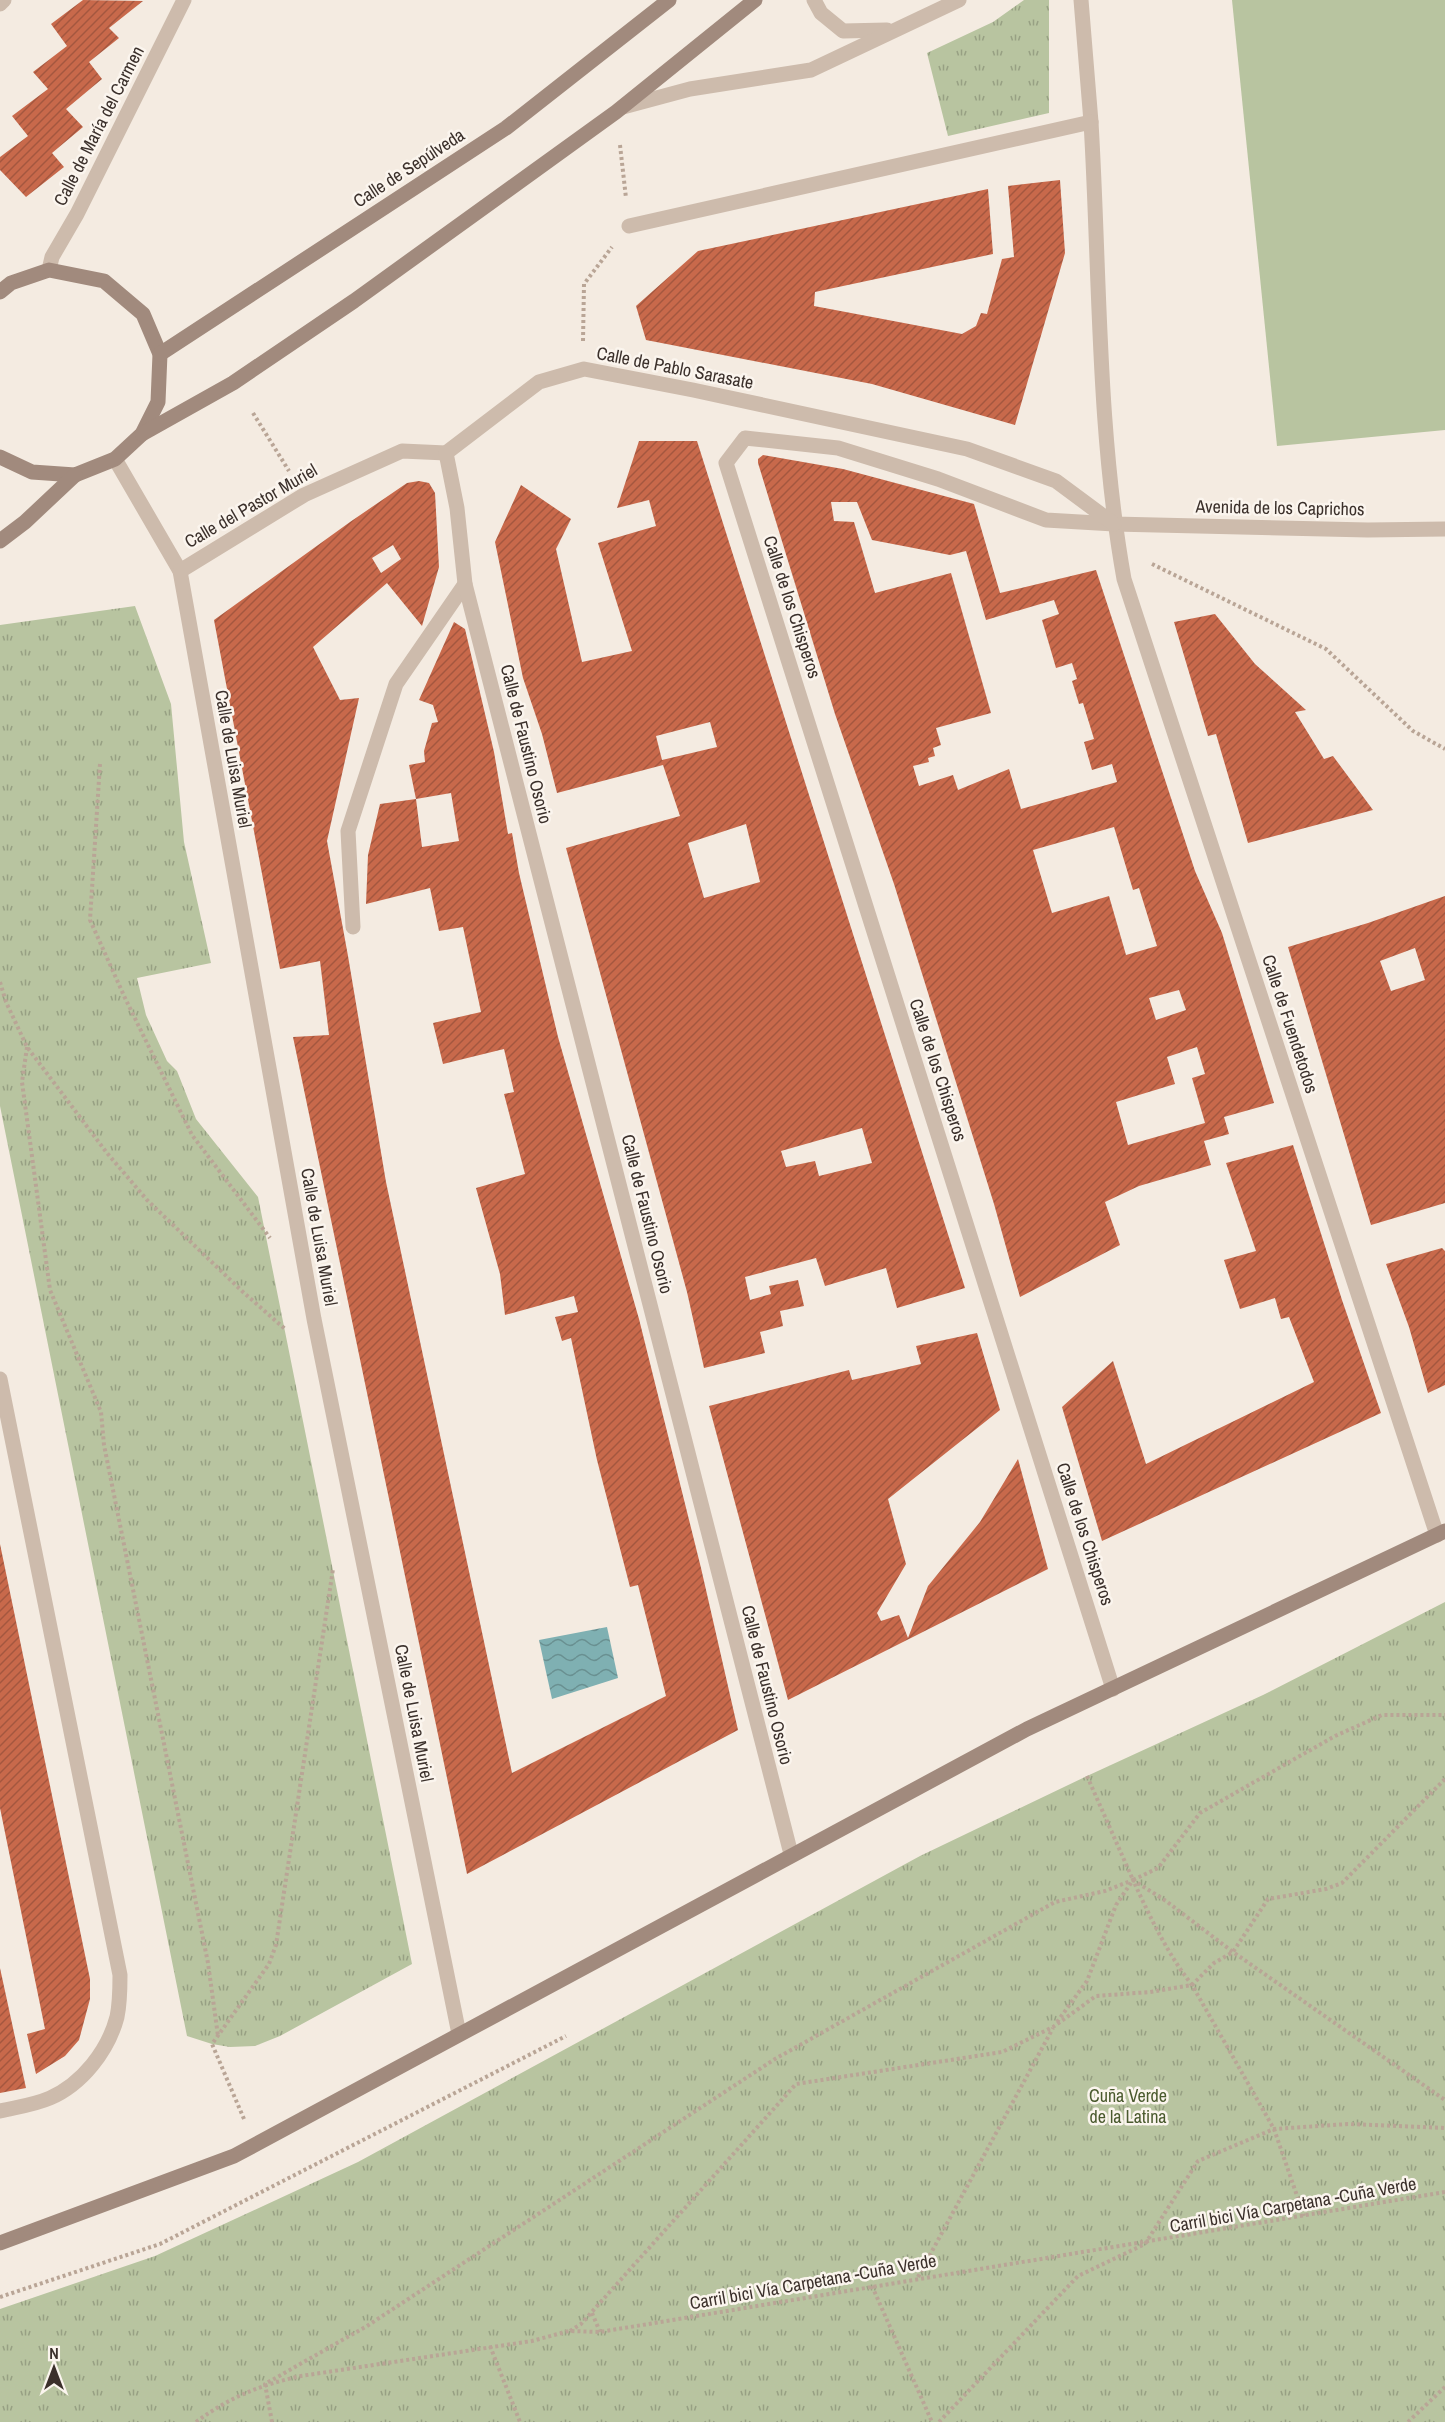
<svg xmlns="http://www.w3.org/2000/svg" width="1445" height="2422" font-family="'Archivo Narrow',sans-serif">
  <defs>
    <pattern id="park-tufts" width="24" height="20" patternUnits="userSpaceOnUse" patternTransform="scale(1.5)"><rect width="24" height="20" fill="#b8c4a0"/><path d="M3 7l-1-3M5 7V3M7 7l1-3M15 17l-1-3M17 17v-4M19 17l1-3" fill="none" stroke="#97a083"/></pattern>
    <pattern id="water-waves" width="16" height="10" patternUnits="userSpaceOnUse" patternTransform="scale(1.5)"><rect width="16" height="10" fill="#7fb0b2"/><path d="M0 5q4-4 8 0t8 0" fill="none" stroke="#699091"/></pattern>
    <pattern id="building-hatch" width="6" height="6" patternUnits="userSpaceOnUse" patternTransform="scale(1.5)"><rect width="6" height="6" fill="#c8694b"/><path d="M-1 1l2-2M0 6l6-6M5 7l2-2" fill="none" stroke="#a4573f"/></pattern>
  </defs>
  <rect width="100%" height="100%" fill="#f4ebe1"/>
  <g fill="url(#park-tufts)">
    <polygon points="1024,0 1049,0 1049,113 948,136 927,53 993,22"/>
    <polygon points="135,606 171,704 184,842 211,963 137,978 146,1015 167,1061 177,1071 196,1119 258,1197 412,1964 280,2036 255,2046 230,2047 212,2044 187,2036 0,1106 0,625"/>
    <polygon points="1445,1602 1445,2422 0,2422 0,2309 155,2256 358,2162 920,1856 1087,1776 1263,1695"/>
  </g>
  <polygon fill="#b8c4a0" points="1232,0 1445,0 1445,430 1277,446"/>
  <polygon fill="url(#water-waves)" points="607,1627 618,1678 552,1699 539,1640"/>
  <g fill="url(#building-hatch)" fill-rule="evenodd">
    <polygon points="83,0 143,1 109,28 119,38 89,62 102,79 66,109 83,127 52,153 64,167 26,197 0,170 0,157 28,136 12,116 48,89 33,72 67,46 51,24"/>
    <polygon points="1060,180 1065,253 1015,425 872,384 646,340 636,306 698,251 988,189 993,254 815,292 814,306 962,334 976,326 981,313 987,314 1002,259 1014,257 1008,186"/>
    <path d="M 639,441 L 697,441 L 965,1288 L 897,1308 L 886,1268 L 825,1286 L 816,1258 L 745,1277 L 750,1300 L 771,1294 L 769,1286 L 798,1280 L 804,1306 L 780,1311 L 783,1326 L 760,1332 L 765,1353 L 704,1368 L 687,1292 L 566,848 L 680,816 L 663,765 L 557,793 L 542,734 L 523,678 L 495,542 L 521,485 L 571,519 L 556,549 L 582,662 L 632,651 L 598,543 L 656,526 L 649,500 L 617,508 ZM 710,722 L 717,747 L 662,760 L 656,736 ZM 746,824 L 760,882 L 704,898 L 688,843 ZM 862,1128 L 872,1163 L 819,1176 L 815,1161 L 786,1167 L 781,1151 Z"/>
    <path d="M 763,455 L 843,469 L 974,504 L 1000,593 L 1096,570 L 1195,871 L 1222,933 L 1260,1057 L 1274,1103 L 1224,1117 L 1229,1134 L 1204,1141 L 1211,1165 L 1139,1186 L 1105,1202 L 1120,1245 L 1020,1297 L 994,1204 L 894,884 L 835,714 L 758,463 L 758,459 ZM 831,502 L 857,502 L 872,540 L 950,555 L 966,551 L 986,620 L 1054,600 L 1059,614 L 1042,620 L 1056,668 L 1072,663 L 1077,679 L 1072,681 L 1079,704 L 1083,703 L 1094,739 L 1084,742 L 1092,770 L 1112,764 L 1117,782 L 1021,809 L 1009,769 L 958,790 L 953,775 L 919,786 L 913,766 L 929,762 L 928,758 L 935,756 L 933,748 L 941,745 L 936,728 L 991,713 L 951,573 L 875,593 L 854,522 L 834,521 ZM 1114,827 L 1133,890 L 1139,888 L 1157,946 L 1126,955 L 1109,896 L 1052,913 L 1033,850 ZM 1179,990 L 1186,1010 L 1156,1020 L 1149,998 ZM 1197,1047 L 1205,1074 L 1192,1078 L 1205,1123 L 1128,1145 L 1116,1102 L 1175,1084 L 1167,1057 Z"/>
    <path d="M 419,481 L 429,483 L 435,493 L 439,567 L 422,626 L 387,583 L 313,647 L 340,700 L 359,698 L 327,841 L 348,956 L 386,1182 L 512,1773 L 666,1696 L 638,1585 L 630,1587 L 597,1460 L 571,1338 L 562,1341 L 555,1317 L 578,1312 L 574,1296 L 505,1315 L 500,1274 L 476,1188 L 525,1174 L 504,1094 L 514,1092 L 504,1049 L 443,1064 L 433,1023 L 481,1012 L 463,927 L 439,931 L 430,888 L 366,904 L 368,855 L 380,804 L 416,799 L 409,765 L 425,762 L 424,751 L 432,723 L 438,722 L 433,705 L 419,700 L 454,622 L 465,629 L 494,752 L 508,834 L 512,833 L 519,873 L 558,1037 L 639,1319 L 701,1568 L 738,1730 L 467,1874 L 293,1037 L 329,1035 L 320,961 L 280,969 L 214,620 L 350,522 L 407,483 ZM 393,545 L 401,559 L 381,573 L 372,558 ZM 451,793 L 459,841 L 422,847 L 416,799 Z"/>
    <polygon points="1215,614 1255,664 1306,710 1295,712 1324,759 1333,756 1373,810 1248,843 1216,734 1208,736 1174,622"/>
    <path d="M 1445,896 L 1445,1203 L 1371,1225 L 1288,947 L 1368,923 ZM 1415,948 L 1425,980 L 1391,991 L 1380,961 Z"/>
    <polygon points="1293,1145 1342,1300 1381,1413 1102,1541 1062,1407 1113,1361 1146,1464 1314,1382 1289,1317 1281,1319 1275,1298 1240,1309 1224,1260 1256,1251 1226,1163"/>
    <polygon points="1442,1248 1445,1251 1445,1385 1428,1393 1409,1327 1386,1264"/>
    <polygon points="977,1333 1000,1410 888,1499 906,1564 877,1613 881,1621 899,1615 908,1638 928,1586 980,1522 1018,1459 1048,1569 788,1700 709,1406 849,1370 852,1380 921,1364 916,1346"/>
    <polygon points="0,1544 90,1979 90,1999 79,2040 65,2056 36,2074 27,2034 45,2029 0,1808"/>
    <polygon points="0,1968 26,2088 0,2093"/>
  </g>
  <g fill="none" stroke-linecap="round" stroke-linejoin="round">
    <g stroke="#b9a596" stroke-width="4" stroke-dasharray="3 3" stroke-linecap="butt">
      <polyline points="620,145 626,198"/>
      <polyline points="583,341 584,284 612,247"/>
      <polyline points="253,413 289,471"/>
      <polyline points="1152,564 1326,649 1413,731 1445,749"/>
      <polyline points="100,764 90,920 125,998 192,1135 270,1238"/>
      <polyline points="0,982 6,1002 27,1047 107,1153 147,1200 243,1292 285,1329"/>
      <polyline points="27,1047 22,1082 50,1290 101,1412 104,1445 208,1963 218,2036"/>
      <polyline points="1087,1776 1133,1880 1158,1868 1200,1813 1335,1736 1382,1715 1445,1715"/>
      <polyline points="1057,2022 1087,1981 1116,1905 1133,1880 1166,1901 1233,1952 1445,2100"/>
      <polyline points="244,2119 212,2044 269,1964 276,1945 333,1569"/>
      <polyline points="918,2277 1053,2028"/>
      <polyline points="872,2286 932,2422"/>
      <polyline points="0,2297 160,2244 566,2036"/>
      <polyline points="592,2313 600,2332"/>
      <polyline points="570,2331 581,2324 796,2084 1002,2052 1053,2027 1096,1996 1150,1992 1192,1985 1214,1963 1233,1952 1268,1899 1326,1889 1342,1883 1445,1779"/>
      <polyline points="490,2346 520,2422"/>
      <path d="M 196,2422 C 230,2397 260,2385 301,2376 L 532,2341 L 569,2331 L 600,2332 L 1445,2192"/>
      <path d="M 272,2422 L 265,2384 L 367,2326 L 775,2059 L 1055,1902 L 1105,1891 L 1133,1880 C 1150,1917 1167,1953 1192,1985 L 1274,2129 L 1304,2216"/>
      <polyline points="939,2422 1078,2276 1145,2244 1198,2161 1274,2129 1348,2124 1445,2128"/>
      <polyline points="1408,2422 1445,2387"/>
    </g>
    <g stroke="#cdbbac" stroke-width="15">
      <polyline points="0,4 4,0"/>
      <path d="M 0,1379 L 120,1975 C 120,1989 120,2003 117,2017 C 108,2051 82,2084 50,2098 C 34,2105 17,2107 0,2111"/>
    </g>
    <g stroke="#cdbbac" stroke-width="15">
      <polyline points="814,0 821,13 843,31 887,30"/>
      <path d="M 1081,0 C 1084,41 1088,81 1091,122 C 1100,274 1097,428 1124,579 L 1437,1535"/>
      <polyline points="623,107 690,89 811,70 959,0"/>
      <polyline points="629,226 1091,122"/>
      <polyline points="49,270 52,257 77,214 184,0"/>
      <polyline points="115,459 180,571 314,1319 459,2034"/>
      <polyline points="180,571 304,495 402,451 446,453"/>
      <polyline points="353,927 348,831 396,684 465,584"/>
      <polyline points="1113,1689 726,463 745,438 838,448 938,479 1046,520 1114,524 1368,530 1445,529"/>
      <polyline points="791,1854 465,584 457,508 446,453 539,382 584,369 693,390 967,449 1056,481 1114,524"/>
    </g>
    <g stroke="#a18a7d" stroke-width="15">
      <polyline points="0,292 11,283 49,270 104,281 143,314 160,354 158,402 142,434 115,459 75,475 32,472 0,457"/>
      <polyline points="160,354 506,128 669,0"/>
      <polyline points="142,434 233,383 354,301 616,112 755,0"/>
      <polyline points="0,541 25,522 75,475"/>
      <polyline points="0,2243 234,2156 1027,1729 1445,1531"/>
    </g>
  </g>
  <g text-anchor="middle" stroke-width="5" stroke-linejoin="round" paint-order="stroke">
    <g font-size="18" fill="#3b302b" stroke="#fbf5ee">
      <text transform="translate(99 126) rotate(-63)" y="6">Calle de María del Carmen</text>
      <text transform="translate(409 168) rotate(-33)" y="6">Calle de Sepúlveda</text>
      <text transform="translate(675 368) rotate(11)" y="6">Calle de Pablo Sarasate</text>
      <text transform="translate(251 506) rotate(-30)" y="6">Calle del Pastor Muriel</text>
      <text transform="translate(1280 508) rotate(1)" y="6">Avenida de los Caprichos</text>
      <text transform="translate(792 607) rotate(72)" y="6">Calle de los Chisperos</text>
      <text transform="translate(526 744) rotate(76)" y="6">Calle de Faustino Osorio</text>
      <text transform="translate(233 759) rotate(80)" y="6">Calle de Luisa Muriel</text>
      <text transform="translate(1290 1024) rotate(72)" y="6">Calle de Fuendetodos</text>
      <text transform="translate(938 1070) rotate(72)" y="6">Calle de los Chisperos</text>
      <text transform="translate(647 1214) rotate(76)" y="6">Calle de Faustino Osorio</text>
      <text transform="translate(319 1237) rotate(80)" y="6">Calle de Luisa Muriel</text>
      <text transform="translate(1085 1534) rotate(72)" y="6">Calle de los Chisperos</text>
      <text transform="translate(767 1685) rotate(76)" y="6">Calle de Faustino Osorio</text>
      <text transform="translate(414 1713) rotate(79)" y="6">Calle de Luisa Muriel</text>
      <text transform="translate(1293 2205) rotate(-10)" y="6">Carril bici Vía Carpetana -Cuña Verde</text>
      <text transform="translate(813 2282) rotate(-10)" y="6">Carril bici Vía Carpetana -Cuña Verde</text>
    </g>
    <g font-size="18" fill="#4a5a2e" stroke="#fbf5ee">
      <text x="1128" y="2102">Cuña Verde<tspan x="1128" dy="21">de la Latina</tspan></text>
    </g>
  </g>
  <g transform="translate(54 2368)" stroke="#fbf5ee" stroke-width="4.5" paint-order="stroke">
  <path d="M0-4.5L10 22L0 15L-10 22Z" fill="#3b302b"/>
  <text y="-9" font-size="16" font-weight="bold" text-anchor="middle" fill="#3b302b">N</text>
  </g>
</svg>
